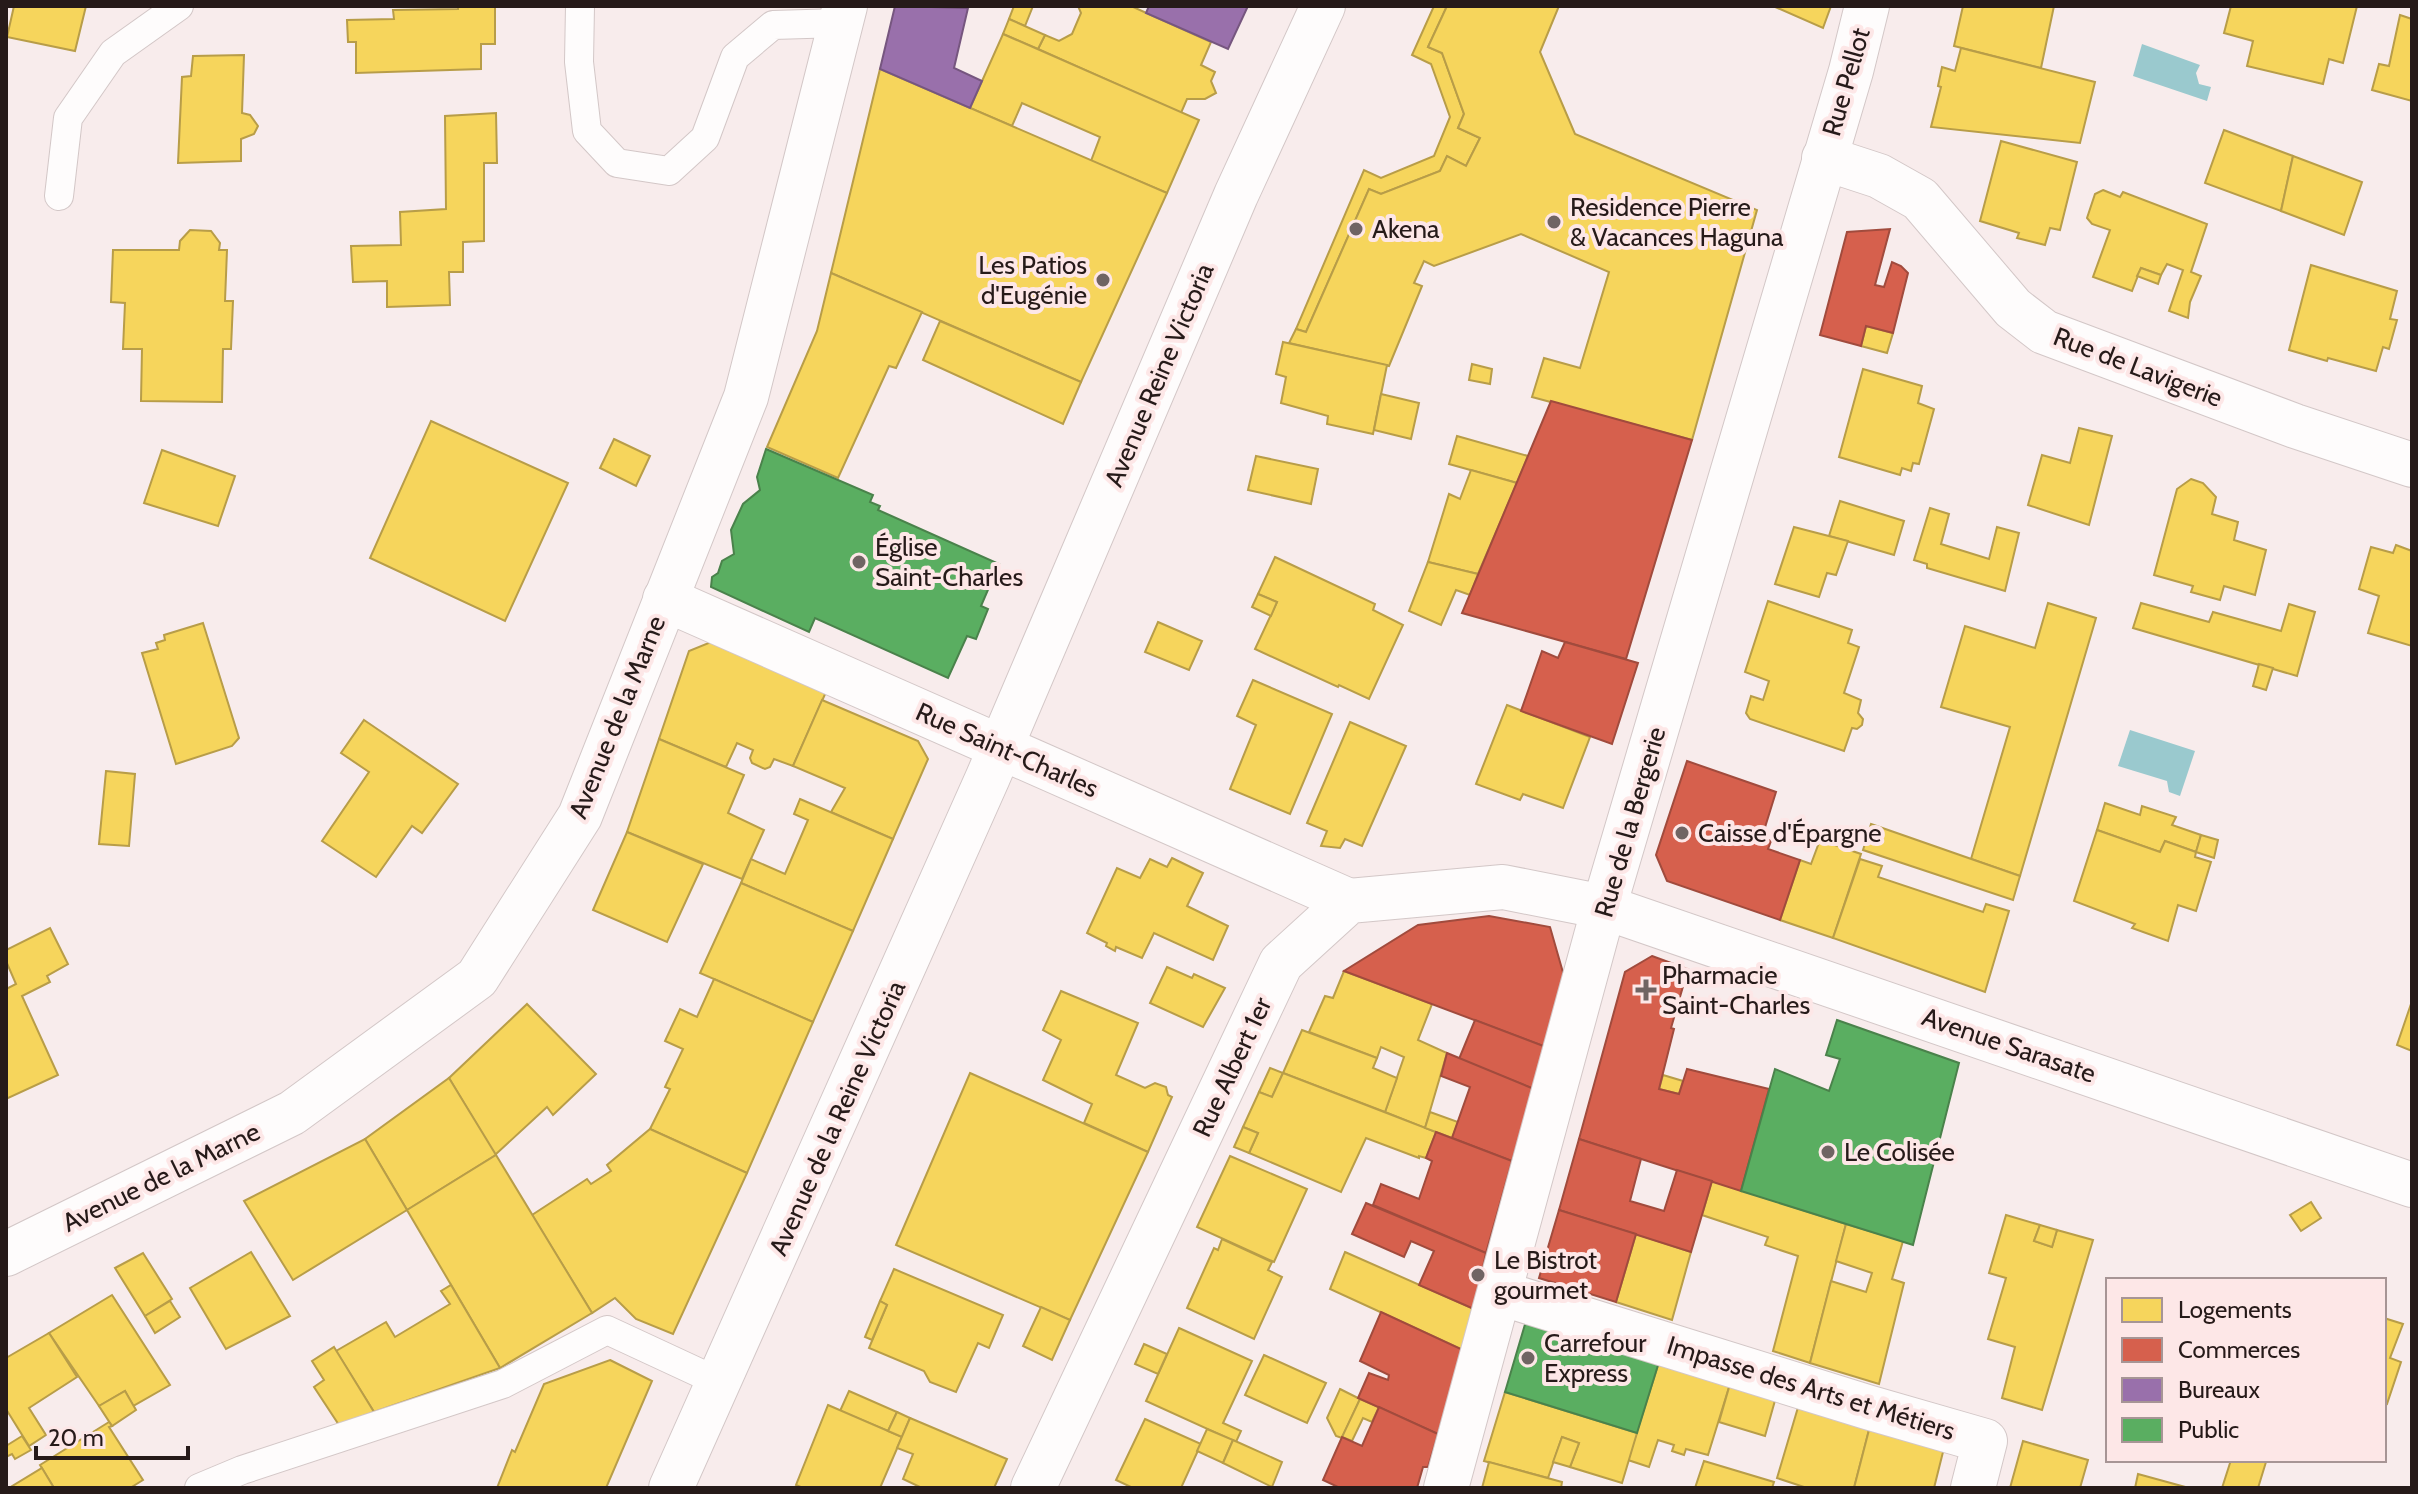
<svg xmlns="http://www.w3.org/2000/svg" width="2418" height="1494" font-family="Cabin,sans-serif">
  <rect width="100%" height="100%" fill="#f8ecec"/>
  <g fill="#9ac9ce">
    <polygon points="2142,44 2200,65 2196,73 2199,84 2211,87 2207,101 2133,76"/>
    <polygon points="2130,730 2195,751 2180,796 2169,792 2167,781 2118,766"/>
  </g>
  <g fill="#f6d55c" stroke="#b89d48" stroke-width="2">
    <polygon points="14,6 86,6 75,51 7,37"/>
    <polygon points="458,6 495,6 495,44 481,44 481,69 356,73 356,42 348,42 347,20 394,19 393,10 458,9"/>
    <polygon points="1014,6 1033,6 1025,26 1009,19"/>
    <polygon points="1078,6 1131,6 1211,42 1201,65 1215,72 1211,81 1216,93 1205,99 1187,99 1181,113 1038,49 1045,35 1059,41 1072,34 1081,13"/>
    <polygon points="1434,6 1447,6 1428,47 1442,53 1464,114 1458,128 1480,138 1466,166 1447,156 1440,171 1381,194 1369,189 1306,332 1296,329 1364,170 1381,178 1434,156 1450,117 1431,64 1412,55"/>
    <polygon points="1447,6 1559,6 1540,52 1575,134 1757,210 1692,440 1532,397 1544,358 1580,368 1609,272 1521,234 1434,266 1424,261 1414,283 1422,286 1389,366 1289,343 1296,329 1306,332 1369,189 1381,194 1440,171 1447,156 1466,166 1480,138 1458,128 1464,114 1442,53 1428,47"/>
    <polygon points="1773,6 1831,6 1823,28"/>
    <polygon points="1963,6 2054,6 2041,68 1954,46"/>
    <polygon points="2231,6 2357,6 2343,63 2329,59 2323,84 2247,66 2253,41 2224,33"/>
    <polygon points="2400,15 2412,19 2412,101 2372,90 2379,64 2389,66"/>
    <polygon points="1009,19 1045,35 1038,49 1003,34"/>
    <polygon points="1003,34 1199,120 1167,193 1091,161 1100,137 1022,103 1012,126 970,108"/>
    <polygon points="1961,48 2095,82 2080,143 1931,127 1941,87 1938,86 1942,67 1955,71"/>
    <polygon points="244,55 242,113 250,115 258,126 254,134 241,139 241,161 178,163 182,77 191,76 193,56"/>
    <polygon points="880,69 1167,193 1081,382 831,273"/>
    <polygon points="496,113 497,163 484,163 484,241 463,242 463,272 449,272 450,305 387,307 387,281 353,282 351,246 401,245 400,212 446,209 445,116"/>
    <polygon points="2224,130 2293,156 2281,211 2205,183"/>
    <polygon points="2001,141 2077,162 2060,230 2050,228 2045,245 2017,238 2019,233 1980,221"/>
    <polygon points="2293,156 2362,182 2344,235 2281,211"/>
    <polygon points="2103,190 2120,197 2123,192 2207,224 2191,272 2201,276 2190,302 2188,318 2169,311 2183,270 2167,264 2161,275 2141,268 2132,291 2093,277 2110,230 2092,224 2087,218 2095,194"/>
    <polygon points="190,230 211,231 220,243 219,250 227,250 225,301 233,301 231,349 223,349 222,402 141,401 142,349 123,349 125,303 111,302 113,250 179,250 180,241"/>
    <polygon points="2311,265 2397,291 2390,319 2397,320 2389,349 2383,347 2376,371 2328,358 2327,361 2289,350"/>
    <polygon points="2141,268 2161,275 2158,284 2137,276"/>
    <polygon points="831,273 922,312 896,368 889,366 838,478 767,447 817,331"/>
    <polygon points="940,321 1081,382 1063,424 923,360"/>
    <polygon points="1866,326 1893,333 1887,353 1861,346"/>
    <polygon points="1283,342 1387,365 1373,434 1327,424 1328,416 1281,403 1286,377 1276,374"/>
    <polygon points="1472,364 1492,369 1490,384 1469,380"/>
    <polygon points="1863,369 1922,386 1918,403 1934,409 1919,464 1913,463 1911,471 1902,468 1900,475 1839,457"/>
    <polygon points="1381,394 1419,403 1411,439 1374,430"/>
    <polygon points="431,421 568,483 505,621 370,558"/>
    <polygon points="2079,428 2112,436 2089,525 2028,505 2042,455 2070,463"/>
    <polygon points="1457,436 1528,456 1517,483 1449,464"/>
    <polygon points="614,439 650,456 636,486 600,468"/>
    <polygon points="162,450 235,476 218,526 144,503"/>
    <polygon points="1256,456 1318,469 1311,504 1248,490"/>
    <polygon points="1471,470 1517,483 1478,574 1428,562 1449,494 1460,499"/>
    <polygon points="2191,479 2203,483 2216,497 2212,514 2238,522 2234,540 2266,550 2255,595 2224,586 2220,600 2191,592 2193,586 2154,575 2177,489"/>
    <polygon points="1840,501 1904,521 1894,555 1829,536"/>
    <polygon points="1930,508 1949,514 1941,544 1989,559 1997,527 2019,533 2005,591 1927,568 1927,564 1914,560"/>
    <polygon points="1794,527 1848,541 1836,575 1827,573 1819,597 1775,584"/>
    <polygon points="2396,545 2412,551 2412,646 2368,633 2379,596 2359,589 2371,547 2393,553"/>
    <polygon points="1275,557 1375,604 1373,610 1403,625 1369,699 1339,685 1338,687 1255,649 1277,602 1258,594"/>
    <polygon points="1428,562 1478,574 1470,595 1456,590 1441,625 1409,611"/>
    <polygon points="1258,594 1277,602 1271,616 1252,607"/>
    <polygon points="1768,601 1852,630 1848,643 1859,647 1844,693 1861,700 1858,713 1863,719 1862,725 1857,729 1852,728 1844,751 1750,719 1746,713 1751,696 1763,700 1769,681 1745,672"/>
    <polygon points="2048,603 2096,618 2020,876 1971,859 2010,727 1941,707 1965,626 2035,648"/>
    <polygon points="2141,603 2209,622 2213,612 2281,631 2289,604 2315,612 2297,676 2133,628"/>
    <polygon points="1158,622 1202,641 1189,670 1145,652"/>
    <polygon points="203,623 239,738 232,746 176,764 142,653 158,649 156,643 165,640 164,635"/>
    <polygon points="711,642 826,692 793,766 774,759 770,767 765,769 752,763 750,758 753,750 737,743 726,767 659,739 689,651"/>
    <polygon points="2259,664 2273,668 2266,690 2253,686"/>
    <polygon points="1253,680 1332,714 1290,814 1230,789 1256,725 1237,716"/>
    <polygon points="822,700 918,741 928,759 893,839 831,812 845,788 793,766"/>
    <polygon points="1507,705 1590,737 1563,808 1523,794 1520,800 1476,784"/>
    <polygon points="364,720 458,784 422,833 412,826 376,877 322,841 369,772 341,753"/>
    <polygon points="1350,722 1406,746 1362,846 1345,839 1340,848 1321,846 1327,831 1307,823"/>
    <polygon points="659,739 744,775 728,813 764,830 742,879 627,832"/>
    <polygon points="106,771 135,774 129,846 99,844"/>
    <polygon points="800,799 893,839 853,931 741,883 751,859 785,874 808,820 794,814"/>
    <polygon points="2105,803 2140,815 2142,806 2176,817 2172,825 2201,835 2196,852 2165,841 2160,852 2097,830"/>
    <polygon points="1871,824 2020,876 2013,900 1863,850"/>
    <polygon points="2097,830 2160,852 2165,841 2196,852 2195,857 2211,862 2196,911 2178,905 2168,941 2132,928 2135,924 2074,901"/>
    <polygon points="627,832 703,864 667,942 593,910"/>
    <polygon points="2201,835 2218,840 2214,858 2196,852"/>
    <polygon points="1820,840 1861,854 1833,938 1780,920 1800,860 1811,864"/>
    <polygon points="1172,858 1203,873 1187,906 1228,926 1213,960 1154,933 1142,958 1116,947 1115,951 1106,946 1107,943 1087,933 1117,868 1140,878 1150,859 1167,867"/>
    <polygon points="1860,859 1882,866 1878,877 1983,912 1986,904 2009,911 1985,992 1833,938"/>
    <polygon points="741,883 853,931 813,1022 700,973"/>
    <polygon points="50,928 68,964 47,976 50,982 22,996 58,1075 6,1099 6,989 16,984 6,961 6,950"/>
    <polygon points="1167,967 1192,978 1194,974 1225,988 1203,1027 1150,1003"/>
    <polygon points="1344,971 1432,1004 1418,1040 1447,1053 1425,1128 1385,1112 1404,1057 1381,1047 1377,1058 1309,1032 1325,996 1333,998"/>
    <polygon points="714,979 813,1022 747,1173 650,1129 670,1089 665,1087 683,1049 665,1041 680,1009 697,1017"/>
    <polygon points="1061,991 1138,1023 1116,1075 1145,1088 1155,1083 1166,1087 1168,1095 1172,1097 1148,1152 1084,1123 1092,1104 1043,1080 1061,1040 1043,1030"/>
    <polygon points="2412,1001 2412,1051 2397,1045"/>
    <polygon points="527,1004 596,1074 553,1115 547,1107 495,1155 449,1078"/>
    <polygon points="1302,1030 1377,1058 1373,1068 1397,1078 1385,1112 1283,1073"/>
    <polygon points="1270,1068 1283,1073 1272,1097 1259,1092"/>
    <polygon points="970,1073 1148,1152 1070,1320 896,1245"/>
    <polygon points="1283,1073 1436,1132 1426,1158 1419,1156 1419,1158 1366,1138 1341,1192 1249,1153 1258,1133 1243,1127 1259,1092 1272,1097"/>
    <polygon points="1663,1075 1683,1081 1679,1094 1659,1089"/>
    <polygon points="449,1078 496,1155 407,1210 365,1139"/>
    <polygon points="1430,1112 1458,1122 1452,1138 1425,1128"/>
    <polygon points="1243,1127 1258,1133 1249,1153 1234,1147"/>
    <polygon points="650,1129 747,1173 673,1334 636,1319 615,1298 592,1313 532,1215 587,1179 591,1184 611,1171 607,1165"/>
    <polygon points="365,1139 407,1210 293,1280 244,1201"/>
    <polygon points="496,1155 592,1313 500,1368 407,1210"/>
    <polygon points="1230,1156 1307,1189 1274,1262 1197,1227"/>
    <polygon points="1712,1181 1846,1224 1810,1363 1773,1351 1798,1256 1765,1245 1768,1237 1702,1215"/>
    <polygon points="2311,1202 2321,1218 2301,1231 2290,1215"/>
    <polygon points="2006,1215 2040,1225 2034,1241 2052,1247 2057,1230 2093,1240 2042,1410 2002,1398 2015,1347 1988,1339 2006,1278 1989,1273"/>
    <polygon points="1846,1224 1903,1241 1892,1279 1904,1283 1879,1384 1810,1363 1831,1281 1866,1292 1872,1273 1836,1261"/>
    <polygon points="2040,1225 2057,1230 2052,1247 2034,1241"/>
    <polygon points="1636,1234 1691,1252 1672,1320 1616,1302"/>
    <polygon points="1222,1239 1272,1262 1268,1270 1282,1277 1254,1339 1187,1308 1214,1248 1218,1250"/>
    <polygon points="251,1252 290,1316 226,1349 190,1288"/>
    <polygon points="1345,1252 1474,1309 1463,1350 1330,1289"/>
    <polygon points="143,1253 172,1299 145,1316 115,1268"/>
    <polygon points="894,1269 1003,1315 989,1348 978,1343 956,1392 930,1382 924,1371 869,1348 887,1305 880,1301"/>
    <polygon points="451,1285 500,1368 374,1412 336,1351 386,1322 395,1337 450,1304 441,1291"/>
    <polygon points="112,1295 170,1385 133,1406 125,1391 99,1406 49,1333"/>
    <polygon points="170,1301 180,1317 155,1333 145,1316"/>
    <polygon points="880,1301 887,1305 872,1340 865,1337"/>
    <polygon points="1041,1307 1070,1320 1052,1360 1023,1346"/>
    <polygon points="2384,1318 2403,1324 2390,1358 2401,1362 2387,1404 2384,1403"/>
    <polygon points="1179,1328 1252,1361 1223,1423 1241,1431 1236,1442 1146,1401"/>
    <polygon points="49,1333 77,1377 29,1408 46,1435 29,1446 6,1409 6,1358"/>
    <polygon points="1144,1344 1167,1354 1158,1374 1135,1364"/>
    <polygon points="334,1347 374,1412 339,1425 314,1387 324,1380 312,1361"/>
    <polygon points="1264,1355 1326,1383 1307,1423 1245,1395"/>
    <polygon points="610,1360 652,1381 606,1488 497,1488 512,1450 515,1452 544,1384"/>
    <polygon points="1659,1362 1730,1384 1708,1455 1686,1449 1684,1455 1672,1451 1674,1445 1658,1440 1649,1467 1628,1460"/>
    <polygon points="1730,1384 1776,1397 1765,1436 1719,1422"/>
    <polygon points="1340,1389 1360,1399 1342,1438 1336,1436 1327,1418"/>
    <polygon points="125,1391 136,1410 112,1426 99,1406"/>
    <polygon points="849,1391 897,1412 888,1431 840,1411"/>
    <polygon points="1505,1392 1637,1433 1622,1483 1570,1467 1579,1443 1562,1437 1548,1478 1484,1461"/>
    <polygon points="1360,1399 1379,1407 1372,1422 1363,1418 1352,1441 1342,1437"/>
    <polygon points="1799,1404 1870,1426 1854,1488 1807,1488 1777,1478"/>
    <polygon points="828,1405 902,1437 880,1488 803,1488 796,1485"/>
    <polygon points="897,1412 910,1418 902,1437 888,1431"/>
    <polygon points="910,1418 1007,1459 994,1488 922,1488 903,1479 913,1454 897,1448"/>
    <polygon points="1145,1419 1201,1444 1181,1488 1133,1488 1116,1480"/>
    <polygon points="109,1422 112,1426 109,1427 143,1480 130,1488 54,1488 40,1465"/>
    <polygon points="1870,1426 1944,1448 1934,1488 1854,1488"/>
    <polygon points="1207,1429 1233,1440 1223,1463 1197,1451"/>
    <polygon points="22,1436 31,1450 15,1459 12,1454 6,1457 6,1446"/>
    <polygon points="1562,1437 1579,1443 1570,1467 1553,1462"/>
    <polygon points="1233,1440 1282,1462 1272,1487 1223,1463"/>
    <polygon points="2023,1441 2088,1460 2080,1488 2010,1488"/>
    <polygon points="2231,1460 2266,1462 2258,1488 2222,1488"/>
    <polygon points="1704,1461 1774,1482 1772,1488 1695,1488"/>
    <polygon points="1489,1462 1562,1482 1561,1488 1482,1488"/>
    <polygon points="42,1468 54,1488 9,1488"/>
    <polygon points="2138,1474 2189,1488 2135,1488"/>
  </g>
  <g fill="#d6604d" stroke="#a14b3d" stroke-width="2">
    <polygon points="1890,229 1875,285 1884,287 1892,262 1901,266 1908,273 1893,333 1866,326 1861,346 1820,335 1847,232"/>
    <polygon points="1551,401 1692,440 1626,659 1462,613"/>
    <polygon points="1565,642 1638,663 1612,744 1521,711 1542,651 1558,658"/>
    <polygon points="1687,761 1776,792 1762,837 1771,841 1768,849 1800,860 1780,920 1667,881 1656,855"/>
    <polygon points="1489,916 1550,927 1566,983 1546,1047 1344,971 1418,925"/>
    <polygon points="1652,956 1688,969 1671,1028 1674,1029 1659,1089 1679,1094 1687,1069 1769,1089 1741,1191 1579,1139 1625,972"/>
    <polygon points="1475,1020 1546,1047 1534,1089 1459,1059"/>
    <polygon points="1447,1053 1534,1089 1512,1161 1452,1138 1470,1087 1441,1076"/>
    <polygon points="1436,1132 1512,1161 1486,1253 1373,1205 1381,1184 1419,1199 1432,1161 1426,1158"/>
    <polygon points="1579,1139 1641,1159 1630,1201 1664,1211 1677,1170 1712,1181 1691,1252 1559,1210"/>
    <polygon points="1366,1203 1486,1253 1474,1309 1419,1285 1434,1251 1411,1241 1404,1257 1352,1234"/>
    <polygon points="1559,1210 1636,1234 1616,1302 1539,1278"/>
    <polygon points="1381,1312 1463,1350 1438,1434 1358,1398 1369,1373 1388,1380 1389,1375 1360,1361"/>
    <polygon points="1379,1407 1438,1434 1428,1467 1423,1467 1417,1488 1340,1488 1323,1480 1342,1437 1362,1446"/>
  </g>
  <g fill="#9970ab" stroke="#76567f" stroke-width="2">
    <polygon points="895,6 968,8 954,68 982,81 970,108 880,69"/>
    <polygon points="1149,6 1248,6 1228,49 1146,13"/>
  </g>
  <g fill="#5aae61" stroke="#4a824b" stroke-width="2">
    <polygon points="766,449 873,495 870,502 880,506 878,510 999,564 981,606 988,609 976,639 967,636 948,678 815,618 809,632 711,587 712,577 718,573 722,561 734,554 731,530 743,504 760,490 757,477"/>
    <polygon points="1837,1020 1959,1063 1913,1245 1741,1191 1775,1069 1829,1091 1840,1059 1826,1055"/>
    <polygon points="1526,1321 1659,1362 1637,1433 1505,1392"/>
  </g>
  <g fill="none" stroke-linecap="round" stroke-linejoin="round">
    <defs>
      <g id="lane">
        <polyline points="580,6 579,62 587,131 617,163 669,171 705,138 735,57 773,25 840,23"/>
        <polyline points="59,196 68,118 113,53 179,6"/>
        <polyline points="199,1488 242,1470 503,1384 607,1330 719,1382"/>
      </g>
      <g id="street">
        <polyline points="1824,158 1879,176 1920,199 2013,308 2044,332 2295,426 2412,465"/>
        <polyline points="665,599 1349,901"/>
        <polyline points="1500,1293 1867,1407 1985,1441 1973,1488"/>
        <polyline points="1033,1488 1281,963 1349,901 1503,887 1604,907 2412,1185"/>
        <polyline points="1446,1488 1604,907 1851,71 1867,6"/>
      </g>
      <g id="secondary">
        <polyline points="6,1254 292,1113 477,978 580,816 746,397 845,6"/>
        <polyline points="671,1488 988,777 1236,195 1323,6"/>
      </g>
    </defs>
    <use href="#lane" stroke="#d3c7c7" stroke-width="30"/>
    <use href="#street" stroke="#d3c7c7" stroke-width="46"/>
    <use href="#secondary" stroke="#d3c7c7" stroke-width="46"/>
    <use href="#lane" stroke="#fefcfc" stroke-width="28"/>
    <use href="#street" stroke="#fefcfc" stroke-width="44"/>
    <use href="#secondary" stroke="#fefcfc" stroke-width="44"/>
  </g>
  <g fill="#706463" stroke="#fde7e7" stroke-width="3">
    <circle cx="1554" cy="222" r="8"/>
    <circle cx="1356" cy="229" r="8"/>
    <circle cx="1103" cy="280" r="8"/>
    <circle cx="859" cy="562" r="8"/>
    <circle cx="1682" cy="833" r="8"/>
    <path d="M1642 978h8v8h8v8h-8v8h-8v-8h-8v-8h8z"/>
    <circle cx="1828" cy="1152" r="8"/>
    <circle cx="1478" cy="1275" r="8"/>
    <circle cx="1528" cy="1358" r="8"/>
  </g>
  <g text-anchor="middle" stroke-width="8" stroke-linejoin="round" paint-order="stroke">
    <g font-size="26" fill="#261a19" stroke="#fde7e7">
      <text transform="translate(1846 82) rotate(-74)" y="9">Rue Pellot</text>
      <text transform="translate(2138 367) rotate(21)" y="9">Rue de Lavigerie</text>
      <text transform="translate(1159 375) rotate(-67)" y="9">Avenue Reine Victoria</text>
      <text transform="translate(617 717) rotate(-68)" y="9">Avenue de la Marne</text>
      <text transform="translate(1007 750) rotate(24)" y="9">Rue Saint-Charles</text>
      <text transform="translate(1630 822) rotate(-74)" y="9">Rue de la Bergerie</text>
      <text transform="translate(2009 1045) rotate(19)" y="9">Avenue Sarasate</text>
      <text transform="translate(1232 1067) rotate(-65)" y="9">Rue Albert 1er</text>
      <text transform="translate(837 1118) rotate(-66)" y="9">Avenue de la Reine Victoria</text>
      <text transform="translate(161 1177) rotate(-26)" y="9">Avenue de la Marne</text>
      <text transform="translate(1811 1388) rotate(17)" y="9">Impasse des Arts et Métiers</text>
    </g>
    <g font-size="26" fill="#261a19" stroke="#fde7e7" text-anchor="start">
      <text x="1570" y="216">Residence Pierre<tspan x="1570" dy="30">&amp; Vacances Haguna</tspan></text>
      <text x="1372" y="238">Akena</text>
      <text x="1087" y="274" text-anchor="end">Les Patios<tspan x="1087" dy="30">d'Eugénie</tspan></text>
      <text x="875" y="556">Église<tspan x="875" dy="30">Saint-Charles</tspan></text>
      <text x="1698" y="842">Caisse d'Épargne</text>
      <text x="1662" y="984">Pharmacie<tspan x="1662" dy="30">Saint-Charles</tspan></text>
      <text x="1844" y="1161">Le Colisée</text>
      <text x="1494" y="1269">Le Bistrot<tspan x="1494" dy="30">gourmet</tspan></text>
      <text x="1544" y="1352">Carrefour<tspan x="1544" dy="30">Express</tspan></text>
    </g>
  </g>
  <rect width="2418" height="1494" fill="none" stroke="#261a19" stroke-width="16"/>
  <rect x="2106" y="1278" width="280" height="184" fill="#fde7e7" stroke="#a79595" stroke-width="2"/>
  <rect x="2122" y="1298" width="40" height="24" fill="#f6d55c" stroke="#a79595" stroke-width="2"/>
  <text x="2178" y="1318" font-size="24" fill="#261a19">Logements</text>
  <rect x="2122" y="1338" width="40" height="24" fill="#d6604d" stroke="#a79595" stroke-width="2"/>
  <text x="2178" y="1358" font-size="24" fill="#261a19">Commerces</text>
  <rect x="2122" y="1378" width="40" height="24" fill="#9970ab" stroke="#a79595" stroke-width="2"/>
  <text x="2178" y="1398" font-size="24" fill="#261a19">Bureaux</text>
  <rect x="2122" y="1418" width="40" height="24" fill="#5aae61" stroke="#a79595" stroke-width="2"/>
  <text x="2178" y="1438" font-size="24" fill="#261a19">Public</text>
  <path d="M36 1446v12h152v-12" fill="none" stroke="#261a19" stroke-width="4"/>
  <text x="48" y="1446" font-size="24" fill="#261a19" stroke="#fde7e7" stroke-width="6" paint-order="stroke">20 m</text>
</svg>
